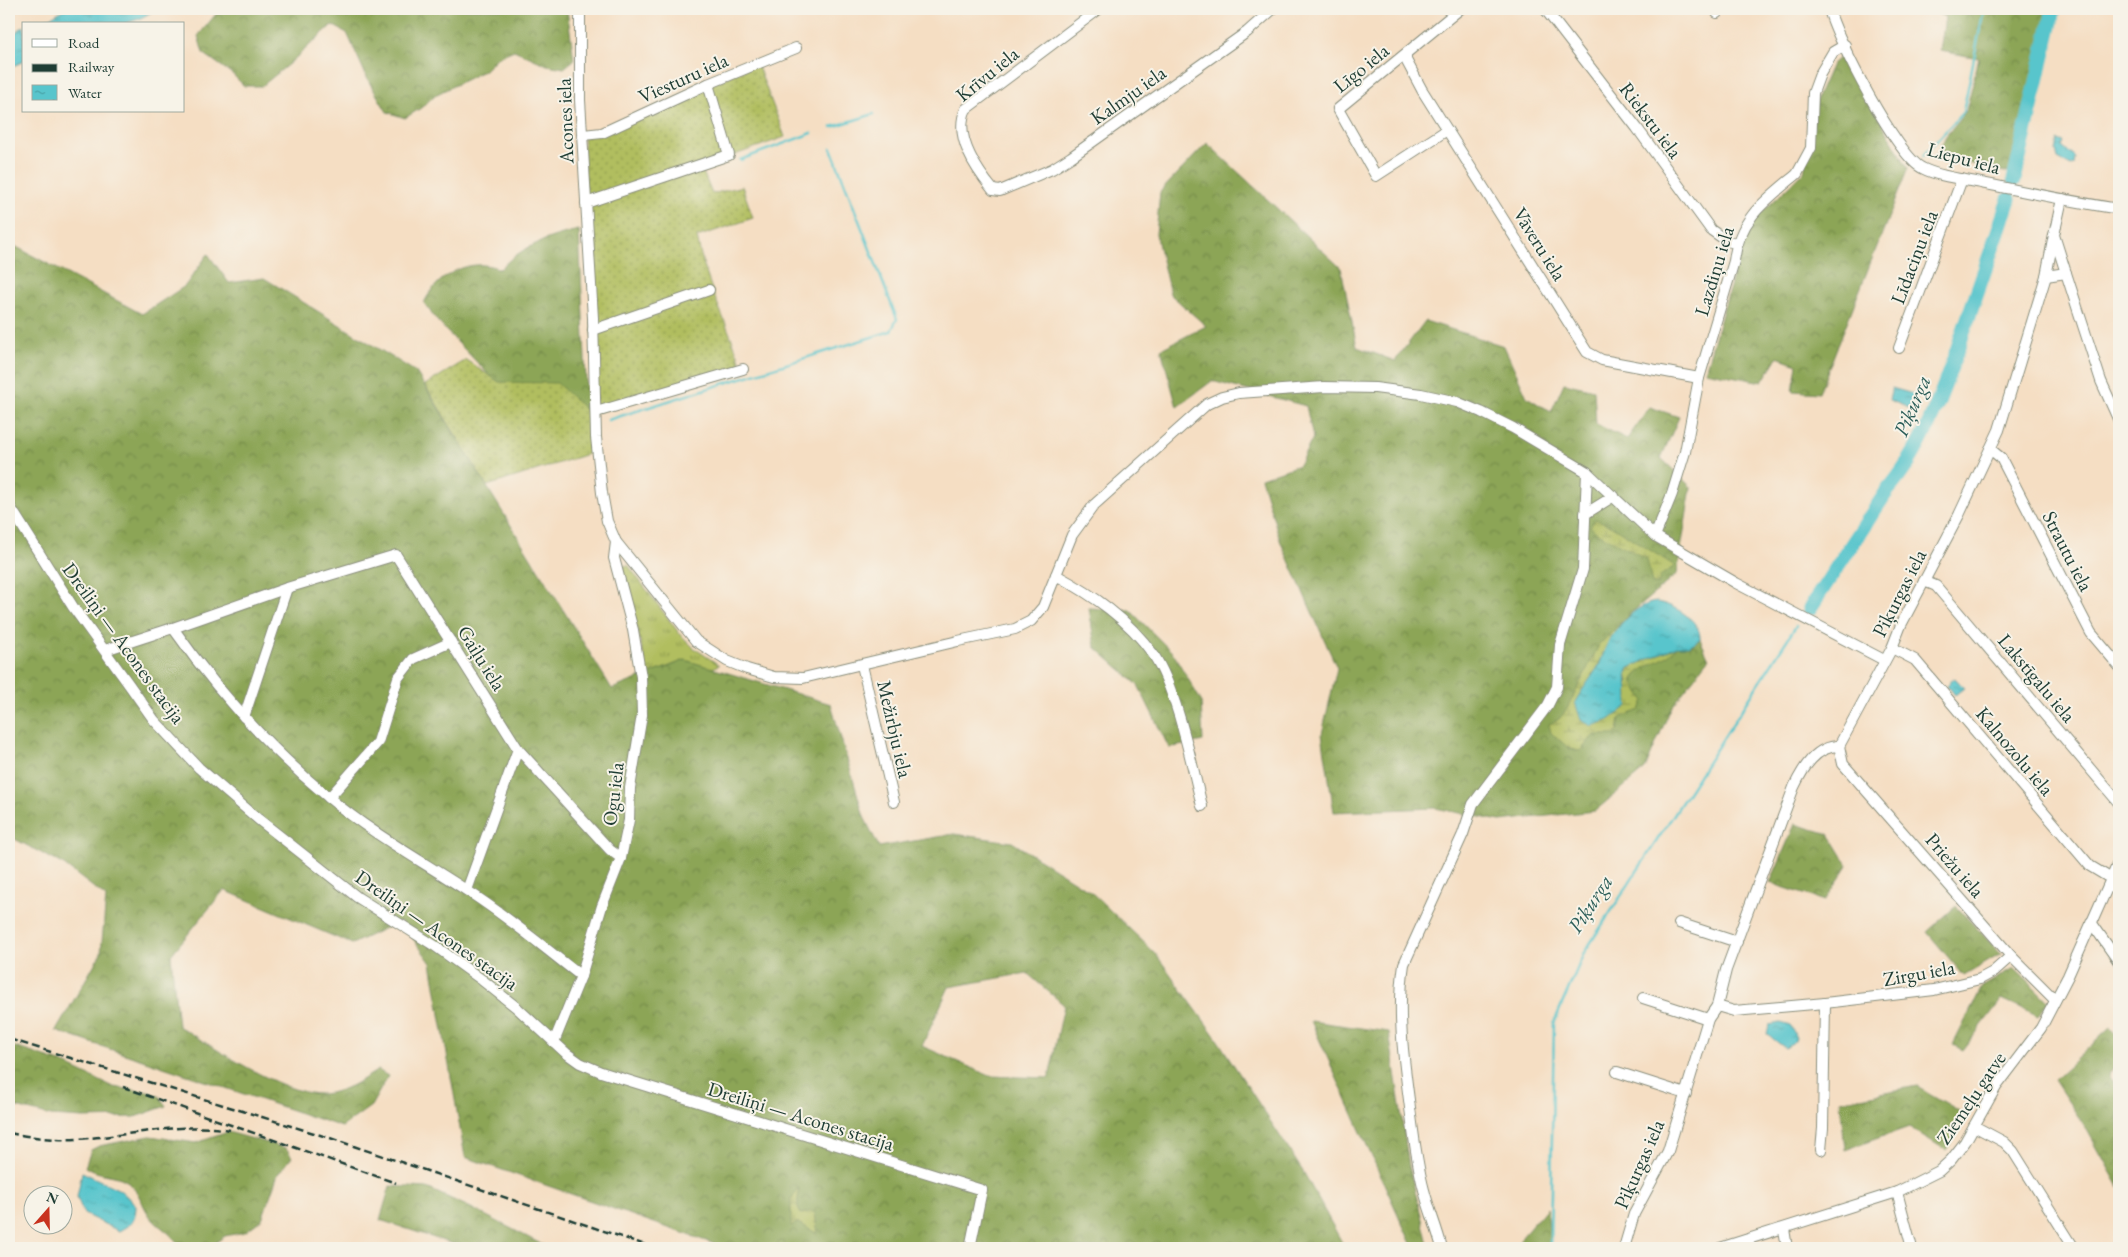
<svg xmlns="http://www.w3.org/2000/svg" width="2128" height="1257" font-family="'EB Garamond',serif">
  <defs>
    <pattern id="grass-tufts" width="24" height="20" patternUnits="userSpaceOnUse" patternTransform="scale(1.25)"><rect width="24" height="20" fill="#b1be5f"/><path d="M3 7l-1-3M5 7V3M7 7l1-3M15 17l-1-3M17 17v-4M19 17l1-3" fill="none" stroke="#8f9c4f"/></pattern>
    <pattern id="forest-crowns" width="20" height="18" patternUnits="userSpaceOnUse" patternTransform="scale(1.25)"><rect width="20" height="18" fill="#8ca556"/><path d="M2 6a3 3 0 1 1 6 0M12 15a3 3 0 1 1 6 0" fill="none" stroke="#728848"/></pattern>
    <pattern id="wetland-marsh" width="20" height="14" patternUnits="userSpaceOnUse" patternTransform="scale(1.25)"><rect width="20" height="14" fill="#b1be5f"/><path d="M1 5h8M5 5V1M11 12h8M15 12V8" fill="none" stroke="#8f9c4f"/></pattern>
    <pattern id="garden-dots" width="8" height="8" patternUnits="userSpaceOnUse" patternTransform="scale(1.25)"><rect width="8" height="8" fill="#b1be5f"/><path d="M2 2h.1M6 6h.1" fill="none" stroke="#8f9c4f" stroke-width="1.8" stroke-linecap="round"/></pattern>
    <pattern id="water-ripples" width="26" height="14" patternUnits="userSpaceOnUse" patternTransform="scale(1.25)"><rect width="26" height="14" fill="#58c5cc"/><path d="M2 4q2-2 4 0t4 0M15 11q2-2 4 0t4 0" fill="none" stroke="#48a1a6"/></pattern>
  </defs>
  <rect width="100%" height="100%" fill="#f7f3e8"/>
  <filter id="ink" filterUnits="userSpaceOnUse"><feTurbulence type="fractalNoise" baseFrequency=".02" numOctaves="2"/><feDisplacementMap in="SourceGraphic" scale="10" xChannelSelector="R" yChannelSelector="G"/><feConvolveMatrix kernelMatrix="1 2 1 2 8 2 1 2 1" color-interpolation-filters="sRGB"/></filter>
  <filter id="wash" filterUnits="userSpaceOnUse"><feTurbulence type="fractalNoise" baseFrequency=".0096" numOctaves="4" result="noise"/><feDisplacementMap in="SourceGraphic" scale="20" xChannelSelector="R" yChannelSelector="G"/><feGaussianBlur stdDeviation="1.12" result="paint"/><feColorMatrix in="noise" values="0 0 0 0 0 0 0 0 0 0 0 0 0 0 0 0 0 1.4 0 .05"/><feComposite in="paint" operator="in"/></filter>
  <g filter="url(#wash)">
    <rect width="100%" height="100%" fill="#f5dec3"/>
    <polygon fill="url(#grass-tufts)" stroke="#687e4a" points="628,565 679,633 694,648 719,665 648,699 645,661 622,567"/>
    <g fill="url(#forest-crowns)" stroke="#567145" fill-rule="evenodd">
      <polygon points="220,9 567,9 574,60 564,68 547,65 514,50 498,57 485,70 435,95 421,108 405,118 387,112 369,82 347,33 332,25 290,63 262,86 244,86 231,73 203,53 198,36"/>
      <polygon points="1927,9 2059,9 2021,176 1936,155 1946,136 1966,111 1979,58 1940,51 1945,17"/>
      <polygon points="1839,58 1846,61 1908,168 1819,393 1793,391 1797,364 1777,357 1762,382 1705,371 1744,240 1755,219 1804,172 1817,98 1832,64"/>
      <polygon points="1207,143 1341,268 1357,347 1395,361 1425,321 1504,346 1527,397 1551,412 1564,383 1594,390 1596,424 1627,439 1650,407 1679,417 1661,458 1691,487 1677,574 1631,613 1609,641 1628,706 1629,668 1677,646 1689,646 1700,639 1709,659 1671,708 1645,769 1595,811 1500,821 1435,808 1334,812 1322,734 1337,668 1281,543 1261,478 1299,465 1313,438 1306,406 1212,381 1177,407 1161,349 1206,326 1170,294 1156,234 1160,192"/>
      <path d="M 579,230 L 588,423 L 493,379 L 439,323 L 424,303 C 437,275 470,256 500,269 C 521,247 550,236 579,230 Z"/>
      <path d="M 9,243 L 142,314 L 185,286 L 208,254 L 229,283 L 264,278 L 416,372 L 612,689 L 685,660 L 831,704 L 864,817 L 879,847 L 954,834 L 1012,842 L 1091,892 L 1155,953 L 1215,1036 L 1304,1173 L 1345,1248 L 726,1248 L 465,1157 L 431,963 L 400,921 L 352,944 L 224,890 L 171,955 L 178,1026 C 213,1046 282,1095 322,1094 C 343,1093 362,1080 378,1070 L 388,1076 L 371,1106 L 342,1127 L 56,1031 L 101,953 L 106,897 L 64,865 L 9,836 ZM 1027,973 L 1064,1005 L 1049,1078 L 990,1076 L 922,1046 L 949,987 Z"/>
      <polygon points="1089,608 1130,610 1173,653 1201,701 1203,741 1169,748 1138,685 1095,647"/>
      <polygon points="1795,824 1829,834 1848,865 1825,901 1770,883"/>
      <polygon points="1956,906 2001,954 1964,976 1927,932"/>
      <polygon points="2014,968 2048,1001 2039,1016 2002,999 1963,1050 1953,1045 1982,987"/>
      <polygon points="1311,1021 1389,1032 1409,1166 1429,1248 1413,1248"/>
      <polygon points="2110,1028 2119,1038 2119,1058 2108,1076 2119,1090 2119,1187 2086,1128 2054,1080"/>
      <polygon points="9,1045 60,1062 113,1087 148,1092 159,1096 166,1106 135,1117 83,1118 51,1116 9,1105"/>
      <polygon points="1917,1086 1968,1116 1946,1150 1909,1127 1845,1150 1840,1101"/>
      <path d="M 228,1132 L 286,1148 L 292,1157 L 278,1174 L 262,1219 L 245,1232 L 225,1236 L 215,1243 L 216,1248 L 180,1248 C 174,1233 158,1228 149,1215 C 141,1203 138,1188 125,1180 C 115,1174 100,1176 85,1167 L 91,1150 L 99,1146 L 150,1136 L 196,1143 Z"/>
      <polygon points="390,1186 427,1188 469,1207 549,1248 465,1248 380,1220"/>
      <polygon points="1547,1208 1551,1248 1519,1248 1522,1237"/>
    </g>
    <g fill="url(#wetland-marsh)" stroke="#687e4a">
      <polygon points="1595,519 1612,526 1675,566 1660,576 1658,585 1652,584 1647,559 1599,534 1590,527"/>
      <path d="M 1631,613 L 1609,641 L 1596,671 L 1591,675 L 1629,682 L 1627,672 L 1629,668 L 1677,646 C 1665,664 1640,664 1632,681 L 1644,700 L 1640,710 L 1620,718 L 1618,732 L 1614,735 L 1594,735 L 1580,751 L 1570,749 L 1551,733 L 1549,724 L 1559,719 L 1567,709 L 1599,645 Z"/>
      <path d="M 799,1188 C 799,1198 795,1205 801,1214 L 811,1211 L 815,1213 L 818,1234 L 798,1223 L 791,1226 L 791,1199 Z"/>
    </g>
    <g fill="url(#garden-dots)" stroke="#687e4a">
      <path d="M 757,64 L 785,137 L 701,167 L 712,194 L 742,186 L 753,218 L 697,237 C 705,283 728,324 743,369 L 596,412 L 583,135 L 602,133 Z"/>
      <polygon points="466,360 499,382 557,383 590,414 591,453 487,486 425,385"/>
    </g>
    <g fill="url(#water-ripples)" stroke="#3c8180">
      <polygon points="64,9 157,9 139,19 123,24 33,24 50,18"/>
      <polygon points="24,26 24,61 9,68 9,37"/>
      <polygon points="2058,140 2064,142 2062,147 2075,158 2074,165 2071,166 2058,159 2056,151"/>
      <polygon points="1892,388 1913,394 1917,399 1914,410 1889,400"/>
      <path d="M 1657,602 C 1674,605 1701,620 1700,639 L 1689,646 L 1677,646 L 1629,668 L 1627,672 L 1628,706 L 1609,720 L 1592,726 L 1581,720 L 1575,702 C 1581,691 1589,681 1596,670 C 1601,664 1602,656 1605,649 C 1613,630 1636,603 1657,602 Z"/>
      <polygon points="1955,678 1964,688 1955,695 1947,685"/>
      <polygon points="1781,1023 1791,1026 1796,1038 1794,1043 1785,1048 1767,1034 1769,1025"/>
      <path d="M 82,1172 L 120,1190 L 136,1205 C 136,1220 132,1224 119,1231 L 84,1214 L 77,1197 Z"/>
    </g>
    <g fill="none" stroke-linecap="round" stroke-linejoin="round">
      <g stroke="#58c5cc" stroke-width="2.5">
        <polyline points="2051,9 2054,9"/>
        <polyline points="832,127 874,114"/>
        <polyline points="1923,156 1963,112 1984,9"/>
        <polyline points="740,160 812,133"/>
        <polyline points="608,420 891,331 897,319 831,148"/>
        <polyline points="1550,1248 1554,1023 1584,953 1796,626"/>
      </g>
      <g stroke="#58c5cc" stroke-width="15">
        <polyline points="2014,180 2054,9"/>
        <path d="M 1810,608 L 1887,491 C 1925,448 1944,387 1963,333 C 1978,289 1994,244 2009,199"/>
      </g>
    </g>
  </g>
  <g filter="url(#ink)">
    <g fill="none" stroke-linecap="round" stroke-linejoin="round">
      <defs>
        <g id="minor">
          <polyline points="580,9 580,100 593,318 596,437 602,493 607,521 616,542 696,641 727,661 747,669 774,677 803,678 958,641 1015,629 1031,621 1043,607 1072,535 1094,505 1207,404 1222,397 1239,393 1324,387 1375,388 1421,394 1457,402 1481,412 1513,428 1587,472 1655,536 1736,583 1884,660"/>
          <path d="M 1099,9 L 966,109 C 953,136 976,169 993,190 L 1000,191 L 1052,169 L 1071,157 L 1247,32 L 1273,9"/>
          <polyline points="1545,9 1637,128 1711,230 1727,241 1736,243"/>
          <path d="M 1829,9 C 1836,38 1897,156 1922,168 C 1939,177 1963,179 1981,183 C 2027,192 2073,202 2119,209"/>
          <polyline points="1717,13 1719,9"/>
          <polyline points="1406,55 1406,60 1422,90 1587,352 1602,360 1699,378"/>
          <polyline points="1447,130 1376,176 1338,109 1460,9"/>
          <polyline points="583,135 602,133 708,84 796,48"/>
          <polyline points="2062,199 2054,235 2066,273"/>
          <polyline points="586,203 729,155 708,84"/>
          <polyline points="2046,276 2066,273 2101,381 2119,421"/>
          <polyline points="593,330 709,290"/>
          <polyline points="1899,348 1962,179"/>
          <polyline points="596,412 743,369"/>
          <polyline points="1990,449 2001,458 2091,633 2119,666"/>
          <polyline points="9,505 73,607 130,686 154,720 199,768 258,819 357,897 435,946 482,980 516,1007 566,1053 580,1063 601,1072 982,1190 970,1248"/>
          <polyline points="1585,514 1614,496"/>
          <path d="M 1655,536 L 1672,494 L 1685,452 L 1699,378 L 1734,261 C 1739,218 1766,200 1797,174 L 1811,148 L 1813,93 L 1820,74 L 1833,52 L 1845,45"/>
          <path d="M 1056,575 C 1093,595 1128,619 1153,654 C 1176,687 1192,765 1202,806"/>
          <polyline points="1924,581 1936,586 2119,803"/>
          <polyline points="1892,648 1915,660 2090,866 2110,878"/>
          <polyline points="105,650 173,628"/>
          <polyline points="862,665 894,802"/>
          <polyline points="244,717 287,588"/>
          <polyline points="1839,746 1892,648 1901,625 1959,515 1999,430 2046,276 2054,235"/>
          <polyline points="1839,746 1843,764 2011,956 2055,1000"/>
          <polyline points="329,798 378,742 398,678 413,659 451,642"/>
          <polyline points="467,890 518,749"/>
          <polyline points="2091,922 2119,962"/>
          <polyline points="1679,923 1737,942"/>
          <path d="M 581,976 C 543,947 506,915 466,890 C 420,860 371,833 328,797 C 269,748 217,691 173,628 L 287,588 L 396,555 L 518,749 L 610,850 L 621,858"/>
          <polyline points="1643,998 1708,1019"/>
          <polyline points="1825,1003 1934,990 1980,979 1993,972 2011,956"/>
          <polyline points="1717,1006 1734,1011 1825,1003 1823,1128 1821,1150"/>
          <polyline points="554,1042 581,976 602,906 621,858 629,820 630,788 642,715 641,677 633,630 614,558 616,542"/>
          <polyline points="1617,1072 1686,1094"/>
          <polyline points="1974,1126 2004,1142 2013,1151 2074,1248"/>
          <polyline points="1897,1192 1912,1248"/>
          <polyline points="1784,1229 1787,1248"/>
          <path d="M 1442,1248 C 1437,1228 1429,1210 1424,1190 C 1416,1161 1413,1130 1409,1100 C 1403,1054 1397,1010 1404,964 L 1463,834 L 1473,804 L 1548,705 L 1557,687 L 1560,645 L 1583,569 L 1587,472"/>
          <path d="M 1624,1248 L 1634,1214 L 1668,1151 L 1708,1019 L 1717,1006 L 1726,970 L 1794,787 C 1803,768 1816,746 1839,746"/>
          <polyline points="1720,1248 1897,1192 1939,1171 1951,1160 1965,1142 1996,1087 2041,1028 2068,976 2119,861"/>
        </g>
      </defs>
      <use href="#minor" stroke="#8a8e7c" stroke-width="12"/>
      <use href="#minor" stroke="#fff" stroke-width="10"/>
      <g stroke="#1f3d34" stroke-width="2.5" stroke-dasharray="8 4" stroke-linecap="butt">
        <polyline points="9,1039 330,1138 654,1248"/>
        <polyline points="123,1087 396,1183"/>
        <path d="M 9,1133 C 35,1138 62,1141 89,1138 C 137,1135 181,1122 230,1130"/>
      </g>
    </g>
  </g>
  <g text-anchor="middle" stroke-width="4" stroke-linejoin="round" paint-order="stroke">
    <g font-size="20" fill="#1f3d34" stroke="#f7f3e8">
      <text transform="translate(1361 68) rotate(-39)" y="7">Līgo iela</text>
      <text transform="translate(987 74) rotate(-39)" y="7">Krīvu iela</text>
      <text transform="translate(683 78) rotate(-24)" y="7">Viesturu iela</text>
      <text transform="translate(1128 95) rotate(-35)" y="7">Kalmju iela</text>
      <text transform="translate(1651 120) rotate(53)" y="7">Riekstu iela</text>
      <text transform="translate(565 121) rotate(-92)" y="7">Acones iela</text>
      <text transform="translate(1964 158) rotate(15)" y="7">Liepu iela</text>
      <text transform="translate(1540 244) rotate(58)" y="7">Vāveru iela</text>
      <text transform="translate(1914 257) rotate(-69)" y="7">Līdaciņu iela</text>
      <text transform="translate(1714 271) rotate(-73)" y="7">Lazdiņu iela</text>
      <text transform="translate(2068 551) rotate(63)" y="7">Strautu iela</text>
      <text transform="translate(1899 593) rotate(-63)" y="7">Piķurgas iela</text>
      <text transform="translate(124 643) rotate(54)" y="7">Dreiliņi — Acones stacija</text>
      <text transform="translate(482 658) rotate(58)" y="7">Gaiļu iela</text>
      <text transform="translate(2037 678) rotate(50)" y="7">Lakstīgalu iela</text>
      <text transform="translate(895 729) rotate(77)" y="7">Mežirbju iela</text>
      <text transform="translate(2015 751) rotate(50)" y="7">Kalnozolu iela</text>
      <text transform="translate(613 794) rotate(-83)" y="7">Ogu iela</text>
      <text transform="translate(1955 865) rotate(49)" y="7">Priežu iela</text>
      <text transform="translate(437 930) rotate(35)" y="7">Dreiliņi — Acones stacija</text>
      <text transform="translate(1919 973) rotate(-10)" y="7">Zirgu iela</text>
      <text transform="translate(1971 1098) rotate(-56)" y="7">Ziemeļu gatve</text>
      <text transform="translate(801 1116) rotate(17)" y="7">Dreiliņi — Acones stacija</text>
      <text transform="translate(1639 1164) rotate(-66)" y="7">Piķurgas iela</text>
    </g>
    <g font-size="21" font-style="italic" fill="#2d5f5a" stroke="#f7f3e8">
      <text transform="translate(1912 406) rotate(-67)" y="7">Piķurga</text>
      <text transform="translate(1590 904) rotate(-57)" y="7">Piķurga</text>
    </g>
  </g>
  <rect width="2128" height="1257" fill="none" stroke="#f7f3e8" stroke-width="30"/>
  <rect x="22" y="22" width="162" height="90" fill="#f7f3e8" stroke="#a1aaa0"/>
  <rect x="32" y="39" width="25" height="8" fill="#ffffff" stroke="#a1aaa0"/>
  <text x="68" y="48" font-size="15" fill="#1f3d34">Road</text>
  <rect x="32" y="64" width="25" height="8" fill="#1f3d34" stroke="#a1aaa0"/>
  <text x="68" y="72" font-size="15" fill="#1f3d34">Railway</text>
  <rect x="32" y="85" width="25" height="15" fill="url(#water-ripples)" stroke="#a1aaa0"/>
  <text x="68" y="98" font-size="15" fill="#1f3d34">Water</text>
  <g transform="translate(48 1210) rotate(20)"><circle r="24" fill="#f7f3e8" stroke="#a1aaa0"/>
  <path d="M0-4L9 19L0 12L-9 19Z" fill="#c8321e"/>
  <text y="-8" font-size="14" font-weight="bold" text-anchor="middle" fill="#1f3d34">N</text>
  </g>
</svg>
